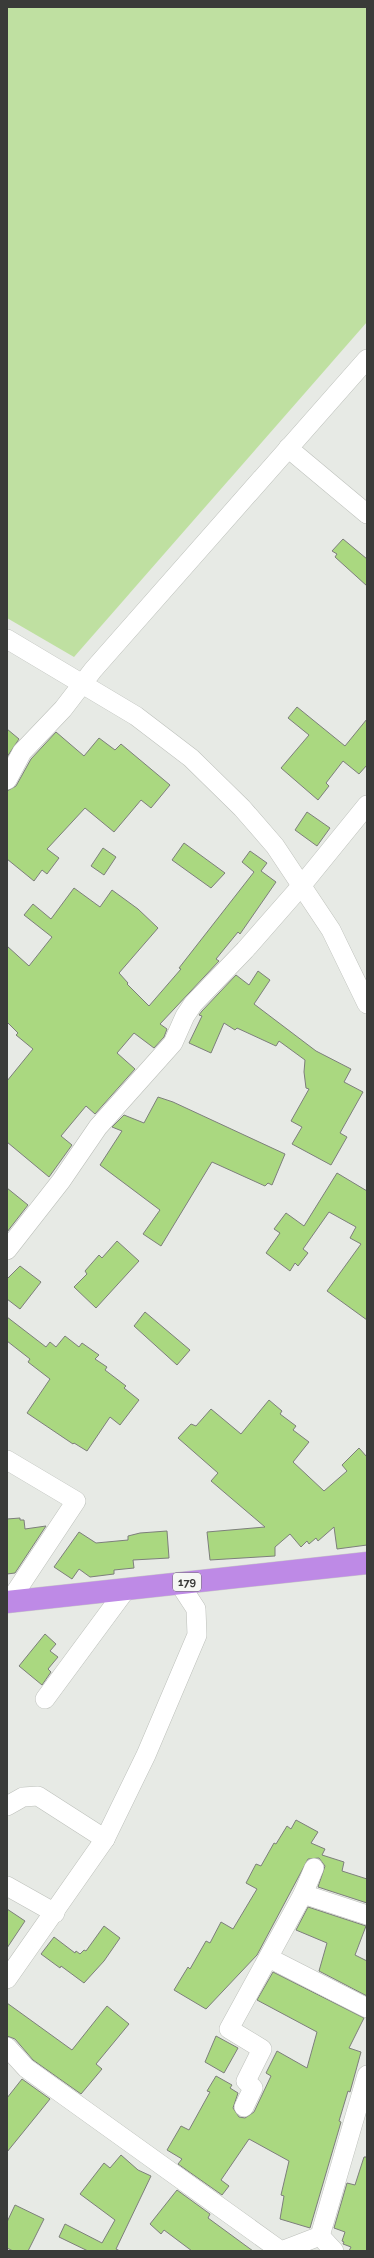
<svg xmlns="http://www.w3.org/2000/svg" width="374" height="2258" font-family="Raleway,sans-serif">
  <rect width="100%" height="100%" fill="#e7eae5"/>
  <polygon fill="#bfe0a1" points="7,7 367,7 367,322 74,657 7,618"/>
  <g fill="#aad880" stroke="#7d7f7b">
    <polygon points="343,539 367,559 367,586 335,557 337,554 332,551"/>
    <polygon points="297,707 345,746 367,719 367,765 359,774 343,761 326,783 329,786 318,800 281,768 309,735 288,718"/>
    <polygon points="7,729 19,739 7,757"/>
    <polygon points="56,732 84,756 99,738 115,750 121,744 170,785 151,808 141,800 114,832 85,808 47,849 59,858 47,874 42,870 34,881 7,859 7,791 16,786 31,759"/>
    <polygon points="307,812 330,828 317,846 295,830"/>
    <polygon points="184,843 225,873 211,888 172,860"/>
    <polygon points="103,848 116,857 104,875 91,866"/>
    <polygon points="250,851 267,863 261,871 276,882 240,934 238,932 216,959 219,961 160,1024 167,1029 164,1037 154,1048 134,1033 117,1053 135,1069 95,1114 86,1106 61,1136 72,1145 49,1177 7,1142 7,1081 33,1049 16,1035 18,1033 7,1022 7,946 29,966 52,937 24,915 33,904 51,919 74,888 100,907 112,890 138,909 158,928 119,973 128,983 127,984 149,1006 181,969 179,968 254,872 242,862"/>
    <polygon points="258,971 270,980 254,1004 316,1051 351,1069 344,1082 363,1092 340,1133 347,1137 331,1165 292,1144 302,1127 291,1121 309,1089 306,1088 304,1072 305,1060 279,1041 276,1046 237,1028 235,1030 224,1023 211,1053 189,1043 202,1016 199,1015 202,1011 236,975 249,985"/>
    <polygon points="158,1097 173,1102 285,1154 272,1185 268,1183 265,1186 212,1162 161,1246 143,1234 160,1210 100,1165 122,1131 112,1127 124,1115 144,1123"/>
    <polygon points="337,1173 367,1191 367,1320 327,1291 361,1244 350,1238 356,1227 329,1212 303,1249 308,1253 298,1266 295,1263 290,1271 266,1253 280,1233 274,1229 286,1213 304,1226"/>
    <polygon points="7,1188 28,1205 7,1232"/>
    <polygon points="117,1241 139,1261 96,1308 74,1287 87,1274 85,1271 99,1255 102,1258"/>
    <polygon points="20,1266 41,1282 20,1309 7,1299 7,1279"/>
    <polygon points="145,1312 190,1350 177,1365 134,1326"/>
    <polygon points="7,1317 46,1347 50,1342 56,1347 65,1336 79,1347 82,1343 99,1355 95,1359 107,1367 105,1370 126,1386 124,1388 139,1400 120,1425 110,1417 87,1451 74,1443 73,1444 27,1413 50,1379 28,1362 30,1359 7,1341"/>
    <polygon points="269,1400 282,1411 280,1414 296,1426 293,1430 309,1442 293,1462 324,1491 347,1471 342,1465 359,1448 367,1457 367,1545 337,1549 334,1527 318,1541 316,1538 309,1544 307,1541 301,1547 290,1534 275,1547 275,1556 210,1560 207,1532 265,1527 211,1481 218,1473 178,1438 191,1424 196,1426 211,1409 241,1434"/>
    <polygon points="20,1518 20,1520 24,1520 25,1529 46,1526 15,1573 7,1574 7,1519"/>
    <polygon points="167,1531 169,1558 133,1560 134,1568 114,1570 114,1574 90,1577 79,1569 72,1579 54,1567 79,1532 96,1543 128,1540 128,1536 140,1533"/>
    <polygon points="45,1634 56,1644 50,1651 58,1657 48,1669 51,1672 42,1685 19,1666"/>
    <polygon points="296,1820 318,1832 311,1843 325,1849 322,1855 344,1862 342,1871 367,1879 367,1903 318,1887 325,1866 319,1858 308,1859 257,1955 206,2009 174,1990 188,1967 190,1969 206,1941 210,1943 221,1922 233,1929 257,1889 246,1883 256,1864 261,1866 274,1843 276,1844 287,1826 291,1829"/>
    <polygon points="308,1907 366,1926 355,1955 367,1961 367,1996 319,1971 327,1943 296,1930"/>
    <polygon points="7,1909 25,1921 7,1948"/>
    <polygon points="104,1926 120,1938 104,1961 84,1983 61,1966 60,1968 41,1954 54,1937 75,1953 76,1951 80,1954 84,1950 86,1951"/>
    <polygon points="273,1972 364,2018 349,2048 361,2052 350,2092 348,2091 339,2121 341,2122 310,2228 280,2219 284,2196 281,2195 289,2161 249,2139 221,2180 229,2186 222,2195 178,2164 182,2159 167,2150 181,2126 189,2130 210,2092 207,2091 216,2076 232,2085 230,2088 238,2093 233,2108 239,2117 245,2118 254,2112 271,2076 266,2073 277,2051 307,2068 317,2032 257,2000"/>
    <polygon points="7,2003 72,2050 107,2006 129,2024 96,2064 102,2069 81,2094 33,2060 15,2039 7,2036"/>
    <polygon points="216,2036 238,2048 224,2073 205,2062"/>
    <polygon points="22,2079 50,2099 7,2152 7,2098"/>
    <polygon points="121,2155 138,2170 151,2176 116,2249 120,2251 88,2251 59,2237 65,2224 102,2243 115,2220 80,2194 104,2163 110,2168"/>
    <polygon points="364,2157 367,2157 367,2251 349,2251 351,2247 343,2244 344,2242 342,2241 345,2232 334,2228 347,2183 355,2185"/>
    <polygon points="177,2190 210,2214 208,2218 253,2251 192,2251 164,2230 161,2234 150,2224"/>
    <polygon points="15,2205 44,2219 28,2251 13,2251 7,2248 7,2222"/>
  </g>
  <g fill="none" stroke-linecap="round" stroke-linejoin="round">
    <defs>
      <g id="minor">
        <polyline points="288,448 367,514"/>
        <polyline points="7,639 136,716 191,758 242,808 275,846 331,930 367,1004"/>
        <polyline points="7,780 22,752 63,709 93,670 367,359"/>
        <polyline points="7,1250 61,1181 98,1127 173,1043 185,1016 193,1004 245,950 302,885 367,805"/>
        <polyline points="7,1460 76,1501 9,1602"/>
        <polyline points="45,1699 127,1588"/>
        <polyline points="7,1806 23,1797 38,1796 105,1839"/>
        <polyline points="7,1886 55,1913"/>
        <polyline points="303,1894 367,1915"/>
        <polyline points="269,1958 367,2008"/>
        <polyline points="7,1979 105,1839 146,1755 197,1635 196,1609 179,1583"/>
        <polyline points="7,2047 26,2068 281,2251 320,2236"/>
        <polyline points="244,2107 253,2088 246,2081 262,2049 229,2029 303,1894 314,1868"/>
        <polyline points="320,2236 367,2075"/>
        <polyline points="320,2236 334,2251"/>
      </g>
      <polyline id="highway" points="7,1602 367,1563"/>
    </defs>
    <use href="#minor" stroke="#bdc0bb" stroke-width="20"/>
    <use href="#highway" stroke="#c8c8c8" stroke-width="23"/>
    <use href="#minor" stroke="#fff" stroke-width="19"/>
    <use href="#highway" stroke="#be8ae6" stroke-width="22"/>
  </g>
  <g text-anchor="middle" stroke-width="3.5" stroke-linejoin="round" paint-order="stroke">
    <rect fill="#f5f7f3" stroke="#727371" stroke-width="1" x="173" y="1573" width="28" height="18" rx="3"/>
    <g font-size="11" font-weight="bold" fill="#3a3b39">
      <text x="187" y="1586">179</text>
    </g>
  </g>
  <rect width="374" height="2258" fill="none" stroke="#3a3b39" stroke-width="16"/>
</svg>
